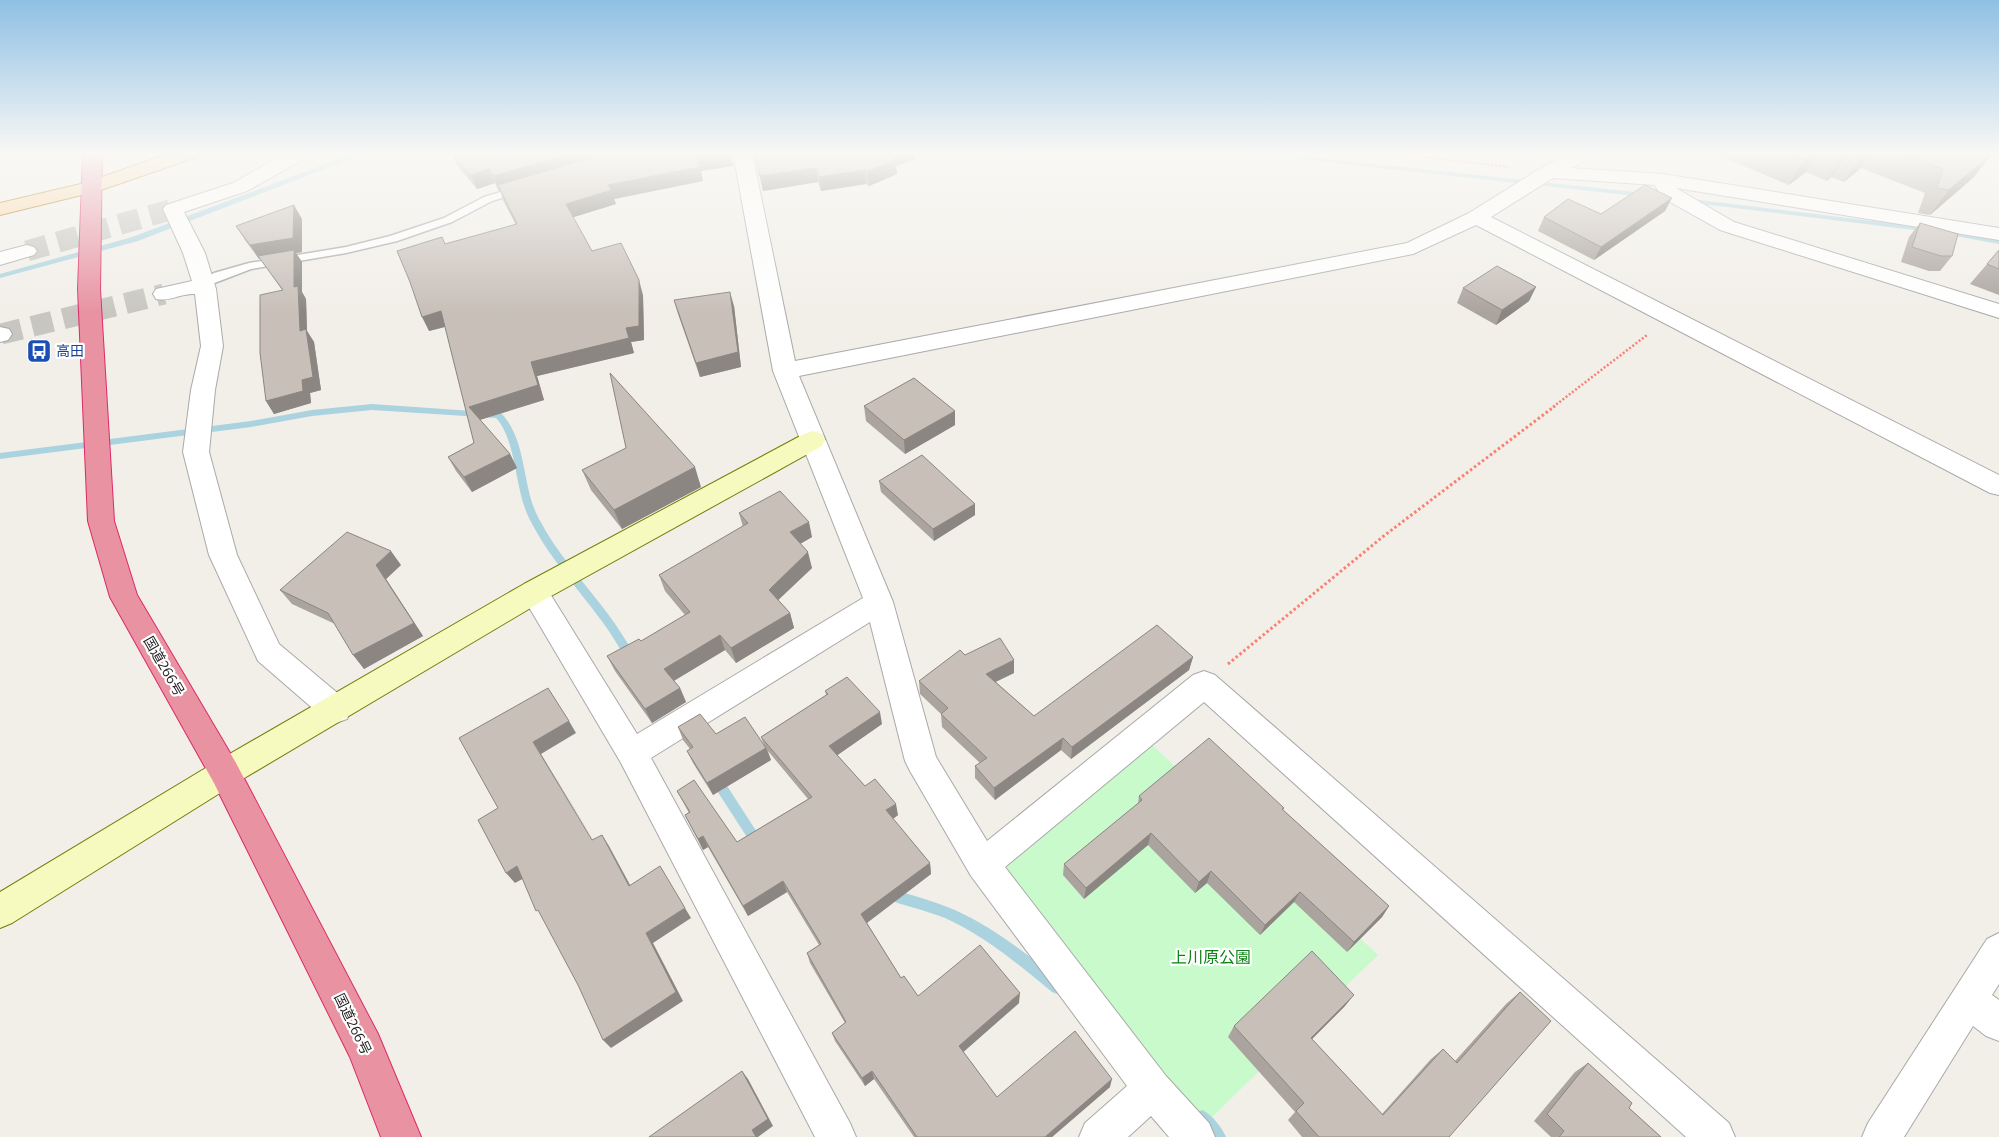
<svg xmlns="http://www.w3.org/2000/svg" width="1999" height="1137" font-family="'Open Sans','Noto Sans JP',sans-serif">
  <rect width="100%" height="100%" fill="#f2efe9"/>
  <polygon fill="#c8facc" points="1150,743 1378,955 1201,1128 989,860"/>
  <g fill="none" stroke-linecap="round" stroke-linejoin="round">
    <g fill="#aad3df" fill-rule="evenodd">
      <polygon points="355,153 366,153 138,241 0,278 0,274 132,237"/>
      <polygon points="1242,153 1269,153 1645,193 1649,195 1645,197"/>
      <polygon points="1683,198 1930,228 1934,230 1930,232 1686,202 1682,200"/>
      <polygon points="1944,230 1999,240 1999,244 1944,234"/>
      <path d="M 372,404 L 501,413 C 528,441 521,486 539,519 C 557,554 585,583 608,614 C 618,627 626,642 636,655 L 637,658 L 636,661 L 632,662 L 628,661 C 619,648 611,633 601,620 C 576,586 547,555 529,518 C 514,488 517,441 496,418 L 372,410 L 312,416 L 251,427 L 0,459 L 0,453 L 251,421 L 312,410 Z"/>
      <polygon points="716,774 720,775 762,840 764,844 762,848 758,850 754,848 712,783 710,779 712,775"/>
      <path d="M 888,888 C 911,895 935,901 957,911 C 996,929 1029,956 1062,982 L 1064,987 L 1062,992 L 1057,994 L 1052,992 C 1019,965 985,936 945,918 C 925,910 904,906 884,898 L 882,894 L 884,890 Z"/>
      <path d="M 1202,1110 C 1212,1114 1222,1128 1226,1137 L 1210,1137 L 1197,1122 L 1195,1117 L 1197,1112 Z"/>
    </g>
    <g stroke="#c8c6c1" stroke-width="21" stroke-dasharray="21 11" stroke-linecap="butt">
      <polyline points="27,251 173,209"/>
      <polyline points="1,334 164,294"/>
    </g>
    <defs>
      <polygon id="lane" points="521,186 526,189 525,191 492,201 452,222 397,241 346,253 251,269 204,287 198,283 214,273 249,263 346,247 390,236 444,218 484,197"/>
      <g id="street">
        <path d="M 286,153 L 310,153 L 308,157 L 247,191 L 184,212 L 205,253 L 216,289 L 223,346 L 215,390 L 209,452 L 237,555 L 279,644 L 347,701 L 351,710 L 347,719 L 336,723 L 325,719 L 258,661 L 209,555 L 183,452 L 191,390 L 201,346 L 195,294 C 181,293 170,302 156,299 L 153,294 L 156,289 L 192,281 L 183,253 L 163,209 L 166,205 L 233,183 Z"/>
        <polygon points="733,153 752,153 795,361 1407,243 1469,213 1541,168 1570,153 1594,153 1592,157 1571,168 1663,174 1999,228 1999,240 1676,188 1734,222 1999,304 1999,318 1720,230 1661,197 1655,185 1553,178 1491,217 1999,475 1999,495 1990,493 1476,225 1413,254 799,376 893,602 936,757 987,841 1193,675 1204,671 1215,675 1729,1123 1735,1137 1686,1137 1204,702 1005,867 1166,1076 1209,1123 1215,1137 1169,1137 1151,1116 1128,1137 1079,1137 1085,1123 1127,1086 971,876 910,771 905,761 870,622 651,758 850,1123 856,1137 815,1137 621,763 520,592 524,584 534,581 544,584 637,734 863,598 773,371"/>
        <polygon points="27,245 34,247 37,251 34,255 0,265 0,252"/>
        <polygon points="0,327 9,329 12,334 8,340 0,342"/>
        <polygon points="1999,933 1999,984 1992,995 1999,1000 1999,1041 1986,1036 1973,1026 1904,1137 1862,1137 1868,1123 1987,939"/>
      </g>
      <polygon id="secondary" points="813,431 822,434 825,440 822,446 544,600 236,783 12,923 0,928 0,892 214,763 524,584 804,434"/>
      <polygon id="primary" points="170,153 199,153 197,157 98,191 0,215 0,203 85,183"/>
      <polygon id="highway" points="83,153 102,153 100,289 114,521 137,595 236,763 378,1034 421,1137 381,1137 350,1057 214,783 110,597 88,521 78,289"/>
    </defs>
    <use href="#lane" stroke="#a9a9a9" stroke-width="3"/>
    <use href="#street" stroke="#a9a9a9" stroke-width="2"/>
    <use href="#secondary" stroke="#707d05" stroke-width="2"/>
    <use href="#primary" stroke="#a06b00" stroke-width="2"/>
    <use href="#highway" stroke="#dc2a67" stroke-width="2"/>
    <g stroke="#fa8072" stroke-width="2.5" stroke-dasharray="2 2" stroke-linecap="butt">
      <polyline points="1388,153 1509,167"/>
      <polyline points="1553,407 1647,335"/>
    </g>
    <polyline stroke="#fa8072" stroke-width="3" stroke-dasharray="2.5 2.5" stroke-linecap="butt" points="1228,664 1385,535 1555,406"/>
    <use href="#lane" fill="#fff" fill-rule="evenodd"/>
    <use href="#street" fill="#fff" fill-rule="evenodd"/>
    <use href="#secondary" fill="#f7fabf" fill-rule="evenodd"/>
    <use href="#primary" fill="#fcd6a4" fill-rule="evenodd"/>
    <use href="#highway" fill="#e892a2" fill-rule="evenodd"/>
  </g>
  <g fill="#aba49e">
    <polygon points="452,154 731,154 733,166 701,171 703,181 614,199 616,204 573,217 592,251 643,295 644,340 631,342 634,353 537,376 544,400 480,420 510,454 517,468 472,492 456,471 448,457 474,443 445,327 429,331 445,244 516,225 503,200 500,190 499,191 495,183 477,189 457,165"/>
    <polygon points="754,154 915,154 915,159 896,166 897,174 869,186 866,184 821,191 818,182 763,191"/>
    <polygon points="1715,154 1992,154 1974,177 1930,215 1918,213 1925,193 1861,168 1844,182 1831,177 1827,181 1806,172 1789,185"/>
    <polygon points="1665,211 1594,260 1538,231 1544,217"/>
    <polygon points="302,219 302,252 296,253 302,262 302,292 306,299 307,331 314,342 321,390 310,393 311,403 274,414 266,401 282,290 260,259 259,259 245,240 236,226"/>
    <polygon points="1920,223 1952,256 1940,271 1929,271 1901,262 1909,237"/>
    <polygon points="1999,250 1999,295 1970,284"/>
    <polygon points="1536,287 1529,301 1496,325 1457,303 1463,288"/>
    <polygon points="674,300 734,306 741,367 700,377 678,314"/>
    <polygon points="864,406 955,425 905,454 866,421"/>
    <polygon points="582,470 701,487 622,529 591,490"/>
    <polygon points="879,481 975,504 975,515 934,541 881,492"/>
    <polygon points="739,513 812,537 800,544 812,568 778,600 790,613 794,628 736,663 725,650 674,681 680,688 686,702 652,723 615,671 607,656 641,641 685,615 665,591 659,575 743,527"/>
    <polygon points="401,565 386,579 423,636 364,669 335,624 292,604 280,590"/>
    <polygon points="965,655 1014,673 996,682 1034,716 1193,657 1189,670 1071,759 1061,750 995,800 975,778 975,766 980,763 942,727 941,714 920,694 919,681"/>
    <polygon points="825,691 882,724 837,755 865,786 898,815 893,819 930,863 931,874 867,923 901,978 918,996 1019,1003 963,1052 997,1097 1110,1087 1052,1137 914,1137 874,1079 865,1086 835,1041 832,1033 845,1023 810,963 807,953 819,945 787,892 748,916 708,847 703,850 691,827 685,815 689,813 677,791 737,842 808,799 768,751 771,760 713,795 693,763 687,751 690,749 683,740 678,727 716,734 764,745 761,737 826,695"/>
    <polygon points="1139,796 1284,808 1283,810 1389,906 1382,917 1347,952 1294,902 1260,935 1207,883 1195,893 1148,845 1084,899 1063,875 1064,864 1138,804"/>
    <polygon points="1520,992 1449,1137 1302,1137 1288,1120 1295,1112 1228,1037 1234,1026 1345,1006 1312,1039 1382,1114 1431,1059 1443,1049 1455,1061 1506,1004"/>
    <polygon points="1588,1063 1629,1108 1661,1137 1551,1137 1534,1121 1575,1072"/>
  </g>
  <g fill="#8b8681">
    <polygon points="572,154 624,154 498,185 500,190 499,191 493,176"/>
    <polygon points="720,154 731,154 733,166 701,171 703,181 614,199 616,204 571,218 566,204 608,185 696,157"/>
    <polygon points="892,154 915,154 915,159 896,166 897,174 869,186 867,172 889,155"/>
    <polygon points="1813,154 1817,154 1806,172 1789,185 1804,160"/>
    <polygon points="1847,154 1831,177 1827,181 1843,156"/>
    <polygon points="1866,154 1871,154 1861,168 1844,182 1860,158"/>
    <polygon points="1992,154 1974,177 1930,215 1949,190"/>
    <polygon points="816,168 818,182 763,191 760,176"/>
    <polygon points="489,169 495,183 477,189 471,175"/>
    <polygon points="865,170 866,184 821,191 819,177"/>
    <polygon points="1672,198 1665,211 1594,260 1601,247"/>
    <polygon points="294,205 302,219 302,252 296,253 302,262 302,292 306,299 307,331 314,342 321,390 310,393 311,403 274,414 266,401 302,380 298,295 260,259 259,259 250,245"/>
    <polygon points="639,280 643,295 644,340 631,342 634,353 537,376 544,400 476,421 469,407 531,362 626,328"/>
    <polygon points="1536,287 1529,301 1496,325 1502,310"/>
    <polygon points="730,292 734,306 741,367 700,377 696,363"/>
    <polygon points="441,311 448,326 429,331 422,317"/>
    <polygon points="955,411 955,425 905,454 904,440"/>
    <polygon points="510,454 517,468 472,492 464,477"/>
    <polygon points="695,467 701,487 622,529 614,510"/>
    <polygon points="975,504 975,515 934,541 933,529"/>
    <polygon points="809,522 812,537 793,548 790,532"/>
    <polygon points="391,551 401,565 386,579 423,636 364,669 353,655 376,565"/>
    <polygon points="808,552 812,568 773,605 769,590"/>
    <polygon points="790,613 794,628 736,663 731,648"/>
    <polygon points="720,635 725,650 670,683 664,669"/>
    <polygon points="1193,657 1189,670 1071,759 1072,747"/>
    <polygon points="1014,660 1014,673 986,686 986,674"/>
    <polygon points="680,688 686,702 652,723 645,709"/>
    <polygon points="880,712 882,724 832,759 829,746"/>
    <polygon points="569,721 576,733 541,754 600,851 533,742"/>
    <polygon points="1063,738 1061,750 995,800 994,788"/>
    <polygon points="766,748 771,760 713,795 707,783"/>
    <polygon points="896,804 898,815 889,822 886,810"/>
    <polygon points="1151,833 1148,845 1084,899 1086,888"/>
    <polygon points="602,835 609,846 636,896 629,886"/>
    <polygon points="703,836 708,847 703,850 698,839"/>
    <polygon points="930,863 931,874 864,925 861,914"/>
    <polygon points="517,866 526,877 515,883 506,873"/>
    <polygon points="1211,871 1207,883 1195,893 1199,882"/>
    <polygon points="783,881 787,892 748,916 743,906"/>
    <polygon points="1300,892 1294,902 1260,935 1265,925"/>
    <polygon points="1389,906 1382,917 1347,952 1354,942"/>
    <polygon points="685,908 691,918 653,943 683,1001 611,1048 603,1040 646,933"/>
    <polygon points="1020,993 1019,1003 960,1055 959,1046"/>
    <polygon points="1354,995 1345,1006 1303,1048 1311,1038"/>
    <polygon points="742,1071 748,1079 773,1126 758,1137 756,1137 752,1130"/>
    <polygon points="872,1071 874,1079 865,1086 862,1078"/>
    <polygon points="1112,1079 1110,1087 1052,1137 1045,1137"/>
  </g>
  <g fill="#c7bfb8" stroke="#8b8681">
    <polygon points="453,154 572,154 493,176 489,169 471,175"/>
    <polygon points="604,154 720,154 696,157 700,167 608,185 612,190 566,204 592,251 621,243 639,280 639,326 626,328 629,338 531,362 538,385 469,407 510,454 464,477 448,457 474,443 441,311 422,317 410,282 397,251 442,237 445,244 517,224 498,185"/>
    <polygon points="754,154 892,154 889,155 896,160 867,172 865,170 819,177 816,168 760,176"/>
    <polygon points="1788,154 1813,154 1804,160"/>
    <polygon points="1837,154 1846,154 1843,156"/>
    <polygon points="1850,154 1866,154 1860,158"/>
    <polygon points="1904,154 1991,154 1949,190 1937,188 1943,169"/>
    <polygon points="1645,185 1672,198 1601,247 1544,217 1568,199 1601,214"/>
    <polygon points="294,205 293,238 250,245 236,226"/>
    <polygon points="1920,223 1958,234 1952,256 1941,256 1912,247"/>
    <polygon points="294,250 294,287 298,286 300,331 306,329 313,377 302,380 303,391 266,401 260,353 260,295 283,290 258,256"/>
    <polygon points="1999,250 1999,269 1987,264"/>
    <polygon points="1497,266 1536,287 1502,310 1463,288"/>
    <polygon points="730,292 738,352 696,363 674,300"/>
    <polygon points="610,373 695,467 614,510 582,470 626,448"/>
    <polygon points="914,378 955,411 904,440 864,406"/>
    <polygon points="922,455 975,504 933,529 879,481"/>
    <polygon points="780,491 809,522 790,532 808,552 769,590 790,613 731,648 720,635 664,669 680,688 645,709 607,656 639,639 641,641 690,612 659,575 748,523 739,513"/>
    <polygon points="347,532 391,551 376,565 414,623 353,655 328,613 280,590"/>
    <polygon points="1157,625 1193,657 1072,747 1063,738 994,788 975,766 987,758 941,714 948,708 919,681 960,650 965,655 1000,638 1014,660 986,674 1034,716"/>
    <polygon points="847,677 880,712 829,746 865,786 875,779 896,804 886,810 930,863 861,914 901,978 904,976 918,996 980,945 1020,993 959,1046 997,1097 1075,1031 1112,1079 1045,1137 917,1137 872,1071 862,1078 832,1033 846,1022 807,953 821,944 783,881 743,906 703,836 698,839 685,815 690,812 677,791 694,780 737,842 812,797 761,737 828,694 825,691"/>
    <polygon points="548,688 569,721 533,742 592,840 602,835 629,886 660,866 685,908 646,933 676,992 603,1040 578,985 538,910 536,911 517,866 506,873 478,820 498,808 459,738"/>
    <polygon points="700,714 716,734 745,717 766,748 707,783 687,751 693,747 678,727"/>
    <polygon points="1209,738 1284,808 1282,809 1389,906 1354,942 1300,892 1265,925 1211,871 1199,882 1151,833 1086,888 1064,864 1142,800 1139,796"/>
    <polygon points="1312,951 1354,995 1311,1038 1383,1115 1443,1049 1457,1063 1520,992 1551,1021 1449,1137 1319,1137 1296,1111 1304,1103 1234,1026"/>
    <polygon points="1588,1063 1632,1103 1629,1108 1661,1137 1559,1137 1564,1131 1547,1114"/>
    <polygon points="742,1071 768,1119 752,1130 756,1137 649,1137"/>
  </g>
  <linearGradient id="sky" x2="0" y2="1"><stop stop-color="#8fc0e4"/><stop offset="0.49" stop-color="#f9f8f5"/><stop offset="1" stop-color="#f9f8f5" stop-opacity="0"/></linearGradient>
  <rect width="1999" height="313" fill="url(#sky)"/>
  <defs>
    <symbol id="bus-square" viewBox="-11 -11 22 22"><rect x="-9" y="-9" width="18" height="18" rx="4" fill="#1a4fb4" stroke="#fff"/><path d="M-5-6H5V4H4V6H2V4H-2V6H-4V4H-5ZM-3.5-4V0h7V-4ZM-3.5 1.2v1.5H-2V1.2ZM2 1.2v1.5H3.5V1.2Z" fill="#fff"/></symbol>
  </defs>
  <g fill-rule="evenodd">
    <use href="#bus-square" x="25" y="337" width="28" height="28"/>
  </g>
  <g text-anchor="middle" stroke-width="4.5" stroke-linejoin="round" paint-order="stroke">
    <g font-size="14" fill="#164399" stroke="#fff" text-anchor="start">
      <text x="56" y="356">高田</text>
    </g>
    <g font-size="14" fill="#222" stroke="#fff">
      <text transform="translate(164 666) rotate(60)" y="5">国道266号</text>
      <text transform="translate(353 1024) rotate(64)" y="5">国道266号</text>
    </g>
    <g font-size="16" fill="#0c8416" stroke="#fff">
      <text x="1211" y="963">上川原公園</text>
    </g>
  </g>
</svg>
